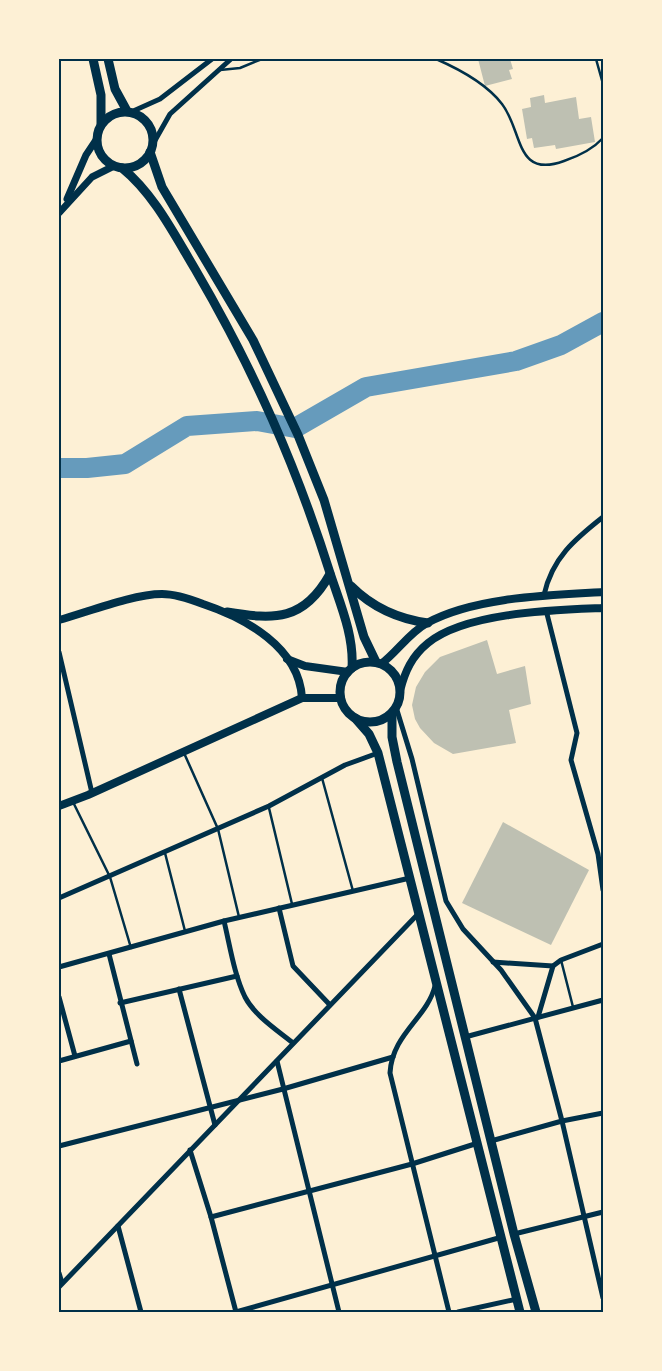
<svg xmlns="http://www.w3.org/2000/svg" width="662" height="1371" font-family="'Times New Roman',serif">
  <rect width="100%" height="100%" fill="#fdf0d5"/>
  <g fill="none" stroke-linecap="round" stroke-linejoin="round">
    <polyline stroke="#669bbc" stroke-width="20" points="59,468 87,468 125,464 187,426 257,421 295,428 366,387 516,361 561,345 603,322"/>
  </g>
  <g fill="#bec0b2">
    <polygon points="478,59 510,59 513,69 509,70 512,79 485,86"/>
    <polygon points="544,95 545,103 576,97 579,119 591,117 595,142 556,149 555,145 534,148 532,138 527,139 522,109 531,107 530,98"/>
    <polygon points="487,640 497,674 525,666 531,704 509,710 516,743 453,754 434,743 420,728 415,719 412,705 416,687 425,672 440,657"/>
    <polygon points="503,822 589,870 551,945 462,903"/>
  </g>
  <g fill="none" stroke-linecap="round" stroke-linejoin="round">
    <g stroke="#003049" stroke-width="2.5">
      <path d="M 436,59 C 459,69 486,83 502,104 C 523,131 515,179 564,161 C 579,156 592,150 603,138"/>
      <polyline points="596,59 603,84"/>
      <polyline points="220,70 240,68 262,59"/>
      <polyline points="184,753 218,829 239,917"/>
      <polyline points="322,778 353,891"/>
      <polyline points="73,802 110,877 131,948"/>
      <polyline points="269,808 292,904"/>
      <polyline points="165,853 185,931"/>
      <polyline points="561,960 573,1007"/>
    </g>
    <g stroke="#003049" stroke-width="5">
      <polyline points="131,112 160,99 212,59"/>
      <polyline points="153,144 170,114 231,59"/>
      <path d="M 544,595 C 552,558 575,539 603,517"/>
      <polyline points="546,610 577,733 571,760 598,854 603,890"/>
      <polyline points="59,652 92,793"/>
      <polyline points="396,707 412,759 446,901 463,929 501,970 535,1018 562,1121 603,1298"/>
      <polyline points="59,898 269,806 345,765 378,753"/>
      <polyline points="279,908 293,966 330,1005"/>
      <path d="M 224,921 C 230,946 234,974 245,997 C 255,1016 277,1030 293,1043"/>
      <polyline points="109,954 137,1064"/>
      <polyline points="493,962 553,966"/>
      <polyline points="59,967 224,921 410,878"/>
      <path d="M 435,986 C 427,1018 392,1034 390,1073 L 449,1312"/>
      <polyline points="179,989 215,1125"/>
      <polyline points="59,997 75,1056"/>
      <polyline points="120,1003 237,976"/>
      <polyline points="538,1017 553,966 561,960 603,944"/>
      <polyline points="465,1037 603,1000"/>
      <polyline points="59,1061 131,1041"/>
      <polyline points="277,1061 339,1312"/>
      <polyline points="491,1141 562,1121 603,1113"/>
      <polyline points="59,1146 283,1089 393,1057"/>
      <polyline points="190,1150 211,1217 236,1312"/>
      <polyline points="211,1217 412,1164 478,1143"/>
      <polyline points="118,1226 141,1312"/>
      <polyline points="514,1234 603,1212"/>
      <polyline points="59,1273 62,1283"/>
      <polyline points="59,1287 418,914"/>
      <polyline points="236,1312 502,1237"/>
      <polyline points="458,1312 517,1299"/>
    </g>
    <g stroke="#003049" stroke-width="7">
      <polyline points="67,199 86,155 96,140"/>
      <polyline points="59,213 92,177 114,166"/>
    </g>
    <g stroke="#003049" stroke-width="8">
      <path d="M 59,620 C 88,612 133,594 162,594 C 176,594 190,599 203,604 C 245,618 299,647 302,698"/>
      <polyline points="287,659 305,666 348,672"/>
      <path d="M 381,664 C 397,652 409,633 427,623 C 474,597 550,595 603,592"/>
      <path d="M 400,691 C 405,671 412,656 428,643 C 466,612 556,610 603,608"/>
      <polyline points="59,806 88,795 302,698 341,698"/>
    </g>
    <g stroke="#003049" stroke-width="9">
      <polyline points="93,59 101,95 101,124"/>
      <polyline points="108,59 115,89 127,111"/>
      <circle cx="125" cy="140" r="28"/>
      <polyline points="150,152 162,187 253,340 298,435 324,500 364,637 376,662"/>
      <path d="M 122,168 C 154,194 174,234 195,269 C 254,370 296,465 331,576 C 341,606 354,636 352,668"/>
      <path d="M 351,586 C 373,608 398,619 428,623"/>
      <path d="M 227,612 C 275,620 304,621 330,574"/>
      <circle cx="370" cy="692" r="30"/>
      <polyline points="392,713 392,737 397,762 514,1234 536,1312"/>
      <polyline points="355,718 369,734 378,753 520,1312"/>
    </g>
  </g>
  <rect width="662" height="1371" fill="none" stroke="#fdf0d5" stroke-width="120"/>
  <rect x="60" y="60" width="542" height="1251" fill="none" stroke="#003049" stroke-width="2"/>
</svg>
